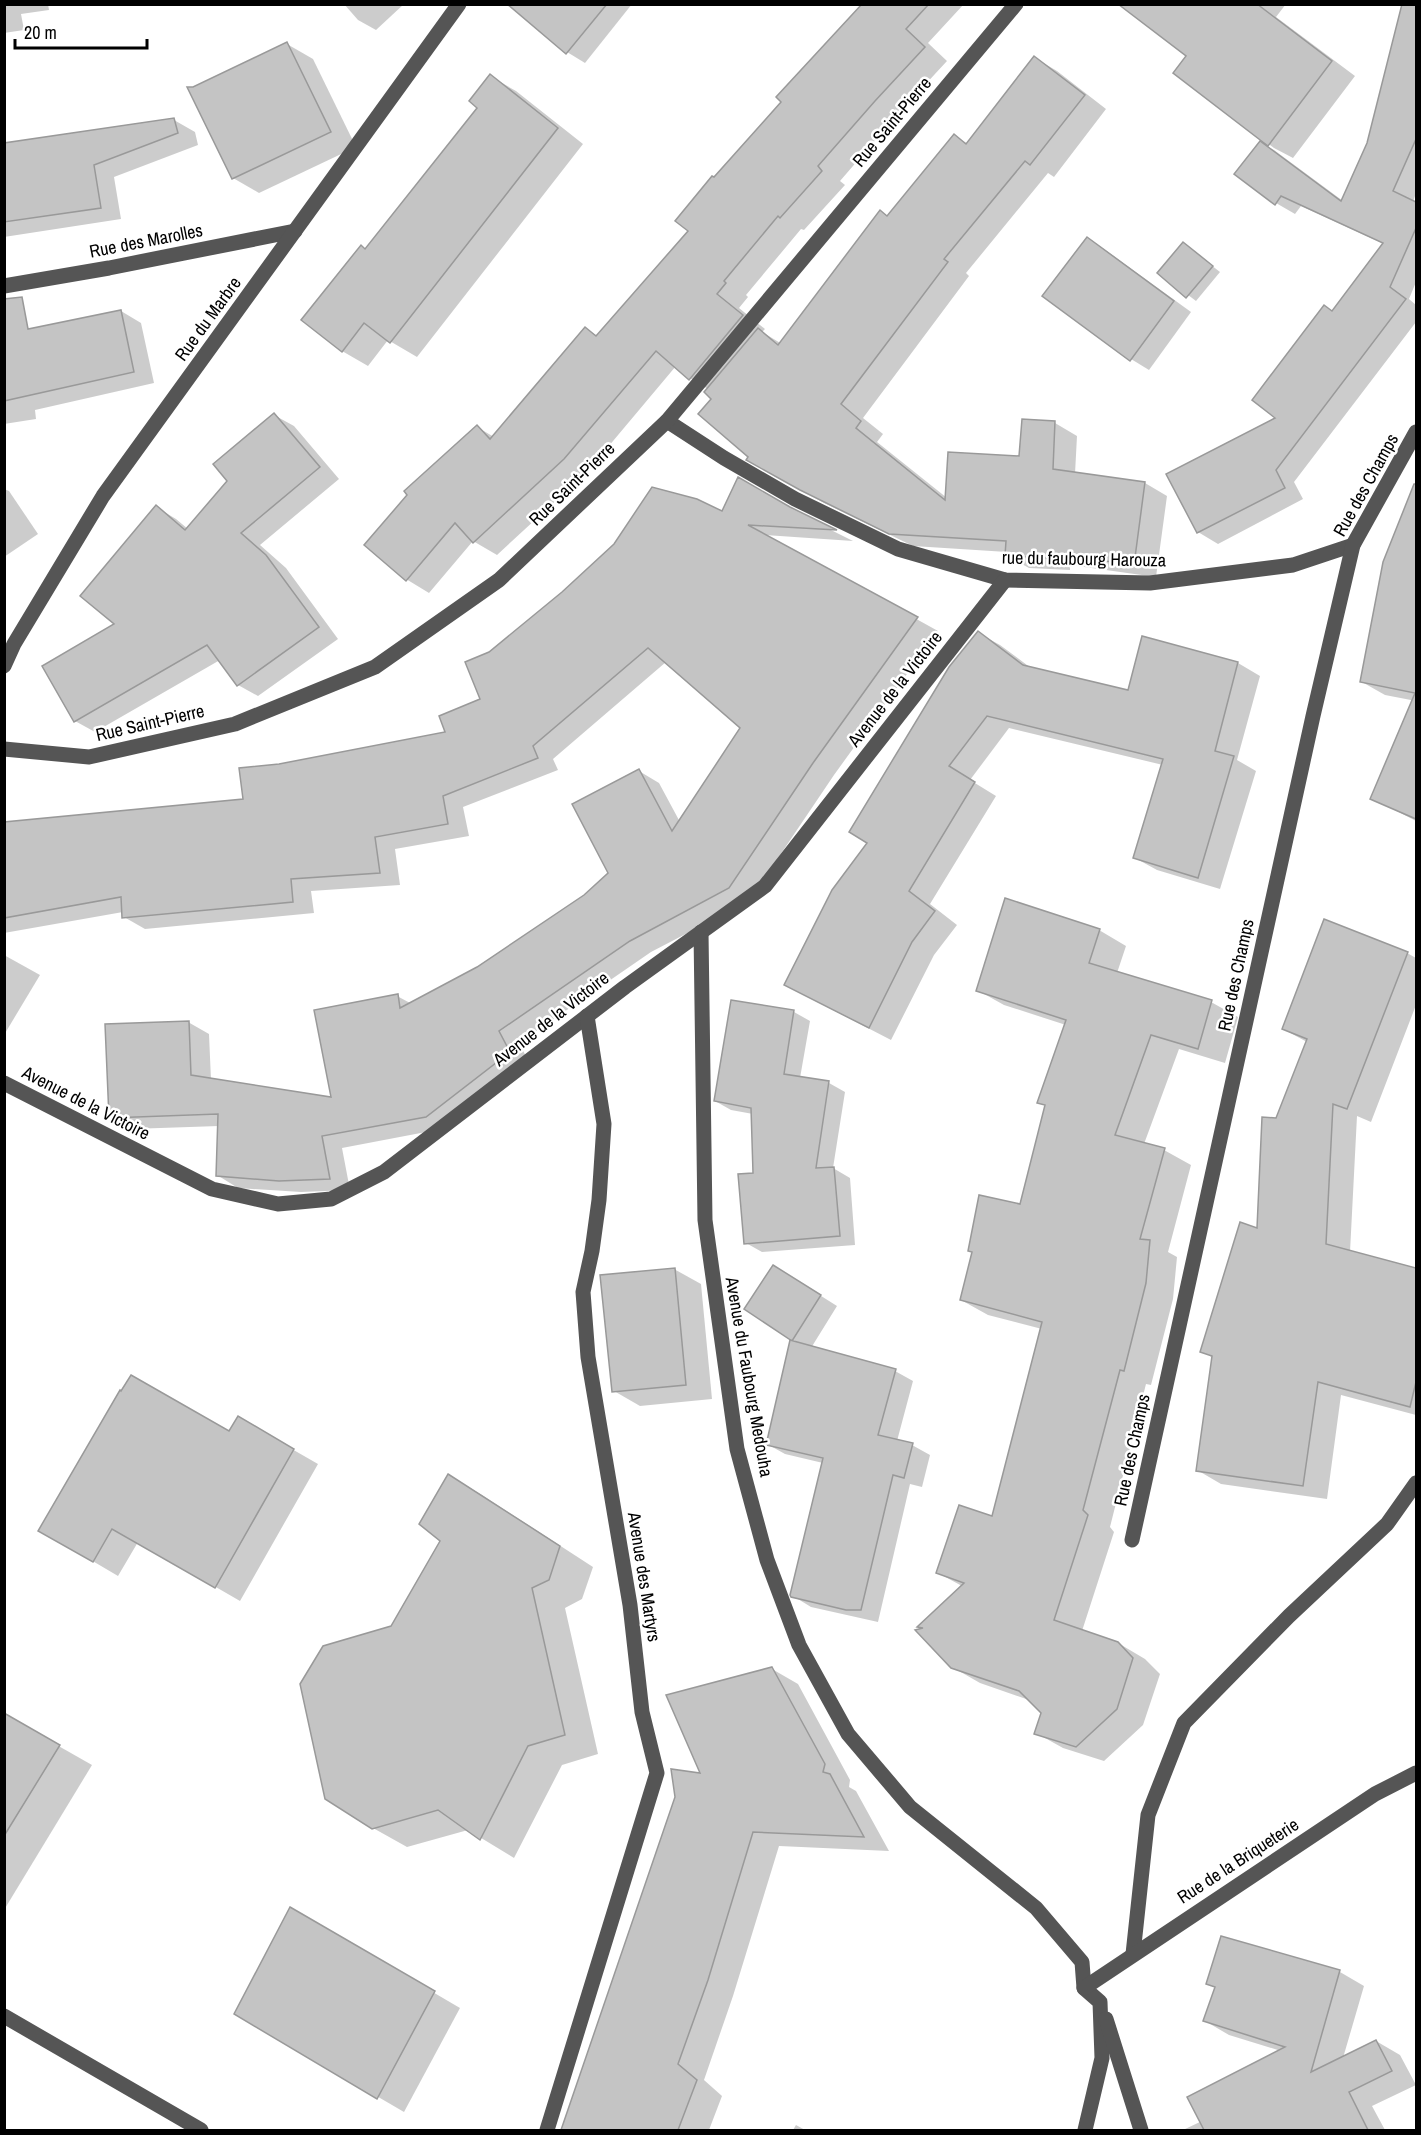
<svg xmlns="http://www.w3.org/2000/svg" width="1421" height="2135" font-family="'Archivo Narrow',sans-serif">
  <rect width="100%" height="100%" fill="#fff"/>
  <g fill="#0003">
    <polygon points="4,4 48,4 49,10 21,14 24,30 4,33"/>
    <polygon points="344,4 404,4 376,30 358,20"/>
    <polygon points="535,4 632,4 585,63 567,52"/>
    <polygon points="864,4 964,4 928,43 947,61 898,114 840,181 845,185 804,230 801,229 746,295 748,297 739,308 765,329 762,332 782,344 955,136 968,144 1035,58 1057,71 1106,109 1054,177 1048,173 966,273 969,276 863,418 883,434 877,442 947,498 1021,458 1055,423 1077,436 1075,474 1145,483 1167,496 1156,577 1070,565 1070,570 1029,568 1006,555 1007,552 913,546 824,503 748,459 749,456 708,389 690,378 676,366 587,472 497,555 473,541 429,593 406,579 477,427 494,437 585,329 598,336 690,231 714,179 783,101"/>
    <polygon points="1121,4 1286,4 1276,17 1355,76 1293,158 1274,148 1175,73 1188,55"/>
    <polygon points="1401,17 1416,21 1416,193 1413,202 1416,203 1416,282 1409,299 1416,305 1416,322 1294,482 1303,499 1218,544 1198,532 1168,474 1278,418 1333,312 1384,244 1301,206 1295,214 1276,203 1260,143 1274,150 1343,201 1368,144"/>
    <polygon points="287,44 313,59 356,147 259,193 233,178"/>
    <polygon points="490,76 516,91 583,144 417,357 388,340 368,366 342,351 366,250 479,107"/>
    <polygon points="174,120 195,132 198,145 114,177 121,219 4,237 4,145"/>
    <polygon points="1087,239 1104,249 1191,312 1149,370 1131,359"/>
    <polygon points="1184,244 1220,272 1196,301 1159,273"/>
    <polygon points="121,311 141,323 154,383 35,410 36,419 4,424 4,331 27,327 32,330"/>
    <polygon points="274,415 294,426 339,479 260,545 286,568 338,639 258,696 238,685 220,660 95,732 75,721 116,624 156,507 176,519 188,529 229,481"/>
    <polygon points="1416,482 1416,701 1385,695 1362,682 1385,563"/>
    <polygon points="4,489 9,491 38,534 4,557"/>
    <polygon points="789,509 853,541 765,535 938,631 834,775 749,901 651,952 519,1043 530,1064 447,1128 342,1148 350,1190 301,1192 238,1188 217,1175 219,1126 131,1129 110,1117 188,1022 209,1034 211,1080 333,1099 397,996 412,1004 478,968 585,896 609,874 639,771 659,783 680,822 742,728 666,662 553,759 558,770 463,807 469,836 395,849 400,885 311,891 314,913 145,929 124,917 123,912 4,933 4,824 244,800 279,766 447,733 482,700 490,654 723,513"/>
    <polygon points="978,633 1000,645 1031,668 1129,691 1238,663 1260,676 1237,760 1256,771 1220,889 1157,870 1135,858 1163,765 1009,728 970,780 996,796 930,904 957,925 934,955 891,1040 808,997 869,843"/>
    <polygon points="1406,719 1416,723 1416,821 1372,798"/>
    <polygon points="1099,930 1126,946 1117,973 1211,1002 1238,1017 1225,1063 1179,1049 1144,1144 1164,1150 1191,1165 1168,1252 1177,1257 1173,1299 1151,1385 1146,1384 1110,1527 1114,1532 1082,1631 1118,1643 1145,1659 1160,1674 1143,1725 1104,1761 1063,1748 1036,1733 1042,1713 1029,1700 980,1683 952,1667 924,1629 920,1626 962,1586 938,1573 993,1518 1042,1329 988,1315 961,1300 1021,1206 1047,1106 1039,1102 1066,1025 1004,1005 977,990"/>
    <polygon points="1407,953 1416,958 1416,1005 1371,1122 1357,1116 1350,1252 1416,1269 1416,1415 1341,1395 1327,1499 1221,1484 1197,1470 1213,1358 1202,1351 1258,1230 1277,1119 1307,1042 1283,1029"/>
    <polygon points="4,955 40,975 4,1035"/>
    <polygon points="732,1001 794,1012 810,1021 800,1078 829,1083 845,1092 833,1168 850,1178 855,1245 762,1252 746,1243 754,1174 753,1114 731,1110 715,1101"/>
    <polygon points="674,1269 701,1284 712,1399 640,1406 614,1391"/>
    <polygon points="791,1277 837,1306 811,1348 895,1371 913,1381 897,1441 912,1445 930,1455 922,1487 910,1484 878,1622 811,1607 793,1596 823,1463 785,1454 767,1444 799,1343 792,1339"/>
    <polygon points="238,1418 318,1464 240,1601 138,1542 118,1576 40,1530 230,1433"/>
    <polygon points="449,1476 482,1495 593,1567 582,1599 565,1608 598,1754 562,1765 514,1858 468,1830 407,1847 373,1828 392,1627 442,1541"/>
    <polygon points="772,1669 798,1684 850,1780 849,1787 856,1791 889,1851 779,1846 733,1996 704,2080 722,2096 709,2130 562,2130 591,2043 703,1775"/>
    <polygon points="4,1715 92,1765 4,1910"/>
    <polygon points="291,1909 460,2008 404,2112 236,2014"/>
    <polygon points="1222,1937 1340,1972 1364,1986 1343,2058 1376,2041 1400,2055 1416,2085 1372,2106 1385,2130 1183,2130 1202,2121 1281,2051 1229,2035 1205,2021 1216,1988 1208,1983"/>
    <polygon points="796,2125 805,2130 793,2130"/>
  </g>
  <g fill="#c4c4c4" stroke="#999" stroke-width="1.5">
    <polygon points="507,4 607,4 566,54"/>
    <polygon points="862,4 929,4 906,29 925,47 875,101 818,166 822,171 780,218 778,216 724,281 726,283 717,294 743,315 689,380 656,351 564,459 473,543 455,523 406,581 364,545 407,495 404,491 477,425 490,439 585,327 596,336 688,231 675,221 712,176 714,177 781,102 776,97"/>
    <polygon points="1118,4 1257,4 1332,61 1268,146 1173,73 1186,56"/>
    <polygon points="1402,4 1416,4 1416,139 1393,191 1416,202 1416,228 1390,287 1406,299 1276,470 1285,488 1197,533 1166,474 1275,418 1252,400 1324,305 1332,311 1383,243 1281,196 1275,205 1234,174 1260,141 1341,201 1367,143"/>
    <polygon points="287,42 331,132 232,179 187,87 193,87"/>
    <polygon points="1034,56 1085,95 1030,165 1025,161 944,259 948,262 841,404 861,421 856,428 945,500 948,452 1019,456 1022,419 1055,421 1053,469 1145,482 1134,565 1048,553 1048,558 1005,556 1006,541 889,534 800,490 746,460 748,457 698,414 711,399 704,392 758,328 778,345 880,210 887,216 954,134 966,144"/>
    <polygon points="490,74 558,128 390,343 364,323 342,352 301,320 361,245 365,249 477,108 469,101"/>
    <polygon points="174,118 178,133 94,165 101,208 4,222 4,143"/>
    <polygon points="1087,237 1174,301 1130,361 1042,296"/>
    <polygon points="1183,242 1213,266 1186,298 1157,273"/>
    <polygon points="22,297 28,329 121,310 134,372 4,401 4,299"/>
    <polygon points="274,413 320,467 241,533 266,555 319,627 237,686 207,645 74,722 42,666 114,624 80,596 156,505 185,530 227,481 213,464"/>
    <polygon points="738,477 790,507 837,530 748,525 918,617 813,763 729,888 630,941 499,1031 510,1052 426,1117 322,1136 330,1179 279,1181 216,1176 218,1114 109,1118 105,1024 189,1021 191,1075 331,1097 314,1010 398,994 400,1008 477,967 584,895 608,873 572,804 639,769 672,831 740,728 648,648 533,746 538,758 443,796 448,824 375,837 380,873 291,879 293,902 122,918 121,897 4,918 4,822 243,799 239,768 279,764 445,732 439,716 480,699 465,662 489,652 562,592 614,544 652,487 697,499 722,511"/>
    <polygon points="1414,484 1416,484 1416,819 1370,799 1415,693 1360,682 1383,562"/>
    <polygon points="978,631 1023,665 1128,690 1142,636 1238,662 1215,751 1234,756 1198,878 1133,858 1163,759 987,716 949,766 975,782 909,891 935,911 912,942 869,1028 784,985 832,890 867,843 849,832 949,667"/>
    <polygon points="1005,898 1100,929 1089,963 1212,1000 1198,1049 1151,1035 1115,1135 1165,1148 1140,1239 1150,1240 1146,1283 1124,1371 1120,1370 1083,1510 1088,1515 1054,1620 1118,1642 1133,1658 1117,1709 1076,1747 1034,1734 1041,1713 1019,1691 951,1668 915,1630 923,1628 917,1627 964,1583 936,1573 959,1505 992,1516 1042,1322 960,1300 972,1252 968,1251 979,1195 1020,1204 1045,1105 1037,1103 1066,1020 976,991"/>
    <polygon points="1324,919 1408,952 1347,1109 1333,1104 1326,1244 1416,1268 1416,1382 1410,1407 1318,1382 1303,1486 1196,1471 1212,1356 1200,1352 1240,1222 1257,1228 1262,1117 1276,1118 1307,1039 1282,1029"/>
    <polygon points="731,1000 794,1010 784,1074 829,1081 816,1168 834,1167 840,1236 744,1244 738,1174 753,1173 751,1108 714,1101"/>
    <polygon points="773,1265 821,1295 792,1341 744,1309"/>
    <polygon points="675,1268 686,1385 612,1392 600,1275"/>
    <polygon points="790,1340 896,1369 878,1435 913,1443 904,1478 893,1475 861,1610 846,1610 791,1597 790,1595 823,1458 766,1445"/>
    <polygon points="131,1375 229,1431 238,1416 294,1449 215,1588 112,1529 93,1562 38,1531 120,1390 121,1391"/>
    <polygon points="448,1474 560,1546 549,1580 532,1588 565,1735 528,1746 480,1840 438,1810 372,1829 325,1799 300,1684 323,1646 391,1626 440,1541 419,1524"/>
    <polygon points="772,1667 825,1764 823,1772 830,1774 864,1837 753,1832 708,1980 678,2064 697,2080 678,2130 561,2130 675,1797 671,1769 700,1773 666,1695"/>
    <polygon points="4,1713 60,1745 4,1836"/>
    <polygon points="290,1907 435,1991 377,2099 234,2014"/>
    <polygon points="1221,1936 1340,1970 1311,2072 1376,2040 1392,2071 1349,2092 1368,2130 1204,2130 1187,2097 1285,2047 1203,2021 1215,1987 1206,1984"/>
  </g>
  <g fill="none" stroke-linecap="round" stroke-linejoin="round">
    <g stroke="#555" stroke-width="15">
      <polyline points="4,286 109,268 295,231"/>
      <polyline points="667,421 724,458 795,499 898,549 1005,580 1150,583 1293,565 1353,545"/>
      <polyline points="4,666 14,644 103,496 459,4"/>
      <polyline points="4,749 89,757 235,724 375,667 499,580 667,421 1016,4"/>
      <polyline points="701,932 705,1220 737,1449 767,1560 799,1645 848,1734 910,1807 1036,1908 1082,1962 1084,1988 1100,2002 1102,2058 1085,2130"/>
      <polyline points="4,1083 212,1189 278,1204 331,1199 384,1172 625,987 765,886 1005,580"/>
      <polyline points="1132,1540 1313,716 1353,545 1416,432"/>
      <polyline points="1133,1954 1148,1815 1184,1723 1289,1616 1387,1524 1416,1483"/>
      <polyline points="1084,1988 1375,1794 1416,1773"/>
      <polyline points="4,2016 201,2130"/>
      <polyline points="1106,2019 1141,2130"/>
      <polyline points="547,2130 657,1773 642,1712 630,1605 588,1357 583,1292 592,1251 599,1200 604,1124 587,1016"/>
    </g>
  </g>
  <g text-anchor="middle" stroke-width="5" stroke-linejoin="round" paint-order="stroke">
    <g font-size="18" fill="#000" stroke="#fff">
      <text transform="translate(892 122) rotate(-50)" y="6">Rue Saint-Pierre</text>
      <text transform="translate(146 241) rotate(-11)" y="6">Rue des Marolles</text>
      <text transform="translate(208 319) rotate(-54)" y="6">Rue du Marbre</text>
      <text transform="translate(572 484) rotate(-44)" y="6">Rue Saint-Pierre</text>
      <text transform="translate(1366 485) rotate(-61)" y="6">Rue des Champs</text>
      <text transform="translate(1084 559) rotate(1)" y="6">rue du faubourg Harouza</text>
      <text transform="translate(895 689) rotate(-52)" y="6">Avenue de la Victoire</text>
      <text transform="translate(150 723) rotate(-13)" y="6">Rue Saint-Pierre</text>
      <text transform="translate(1236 975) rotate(-78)" y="6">Rue des Champs</text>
      <text transform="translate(551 1019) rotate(-38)" y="6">Avenue de la Victoire</text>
      <text transform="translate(86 1103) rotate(27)" y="6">Avenue de la Victoire</text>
      <text transform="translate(749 1377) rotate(80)" y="6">Avenue du Faubourg Medouha</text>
      <text transform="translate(1132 1450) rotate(-78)" y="6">Rue des Champs</text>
      <text transform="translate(644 1577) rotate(81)" y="6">Avenue des Martyrs</text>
      <text transform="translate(1238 1861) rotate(-33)" y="6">Rue de la Briqueterie</text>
    </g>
  </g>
  <rect width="1421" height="2135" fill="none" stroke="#000000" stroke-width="12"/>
  <path d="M15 39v9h132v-9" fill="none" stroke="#000000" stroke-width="3"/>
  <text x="24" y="39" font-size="18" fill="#000000" stroke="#ffffff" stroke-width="4.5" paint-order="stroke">20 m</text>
</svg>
